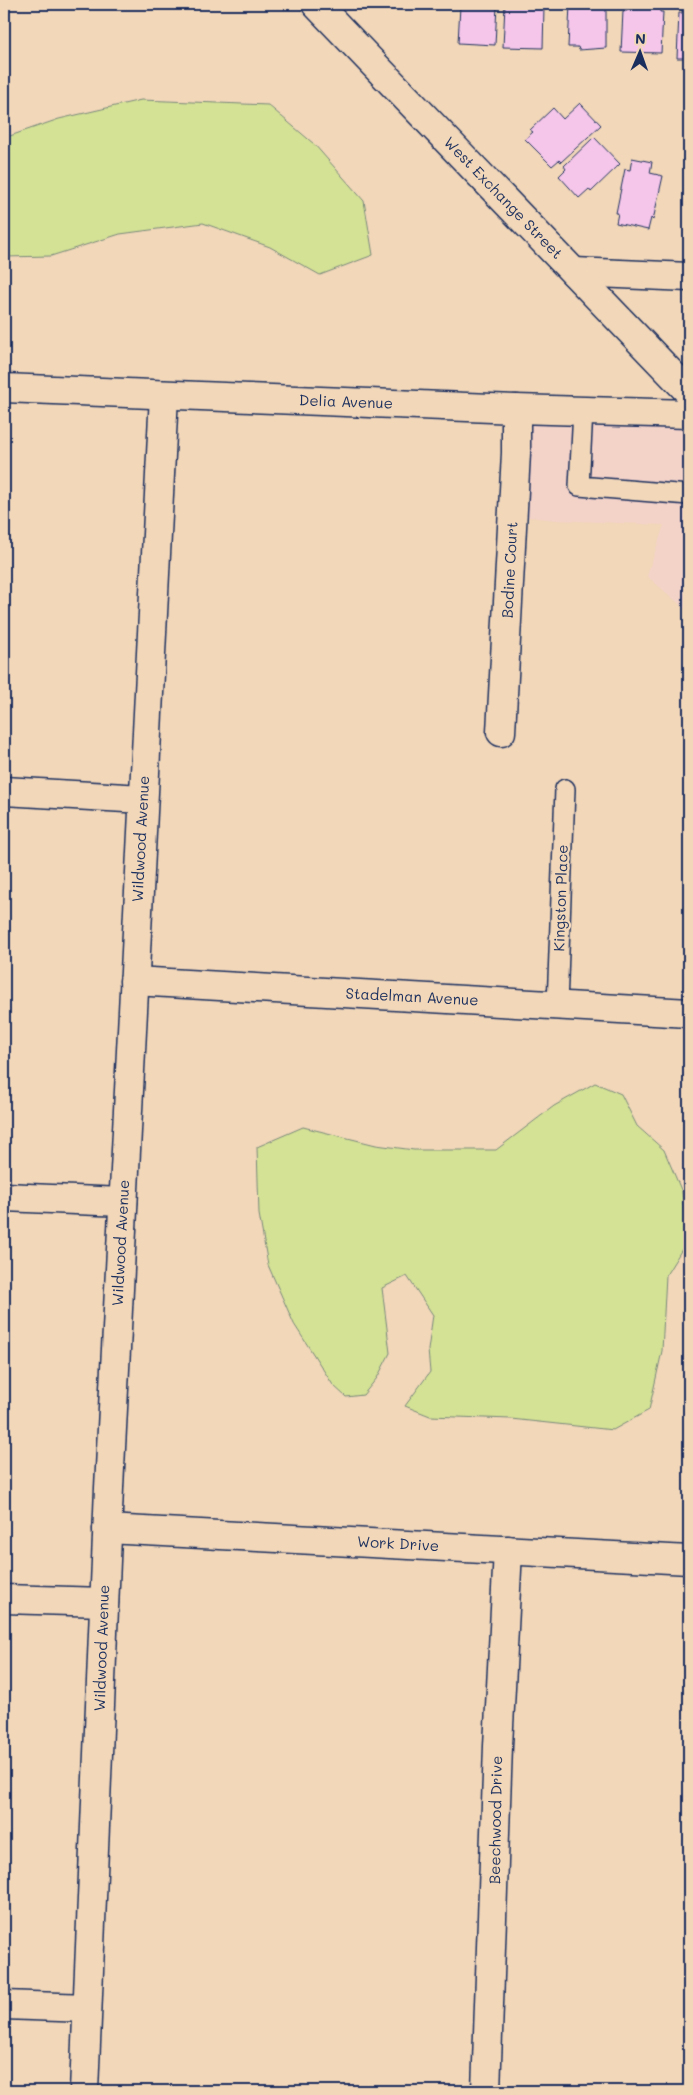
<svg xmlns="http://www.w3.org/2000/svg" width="693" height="2095" font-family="Mali,sans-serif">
  <rect width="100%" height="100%" fill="#f2d7b9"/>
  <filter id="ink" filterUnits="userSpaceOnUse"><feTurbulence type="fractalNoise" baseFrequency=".02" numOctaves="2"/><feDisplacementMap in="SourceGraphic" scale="10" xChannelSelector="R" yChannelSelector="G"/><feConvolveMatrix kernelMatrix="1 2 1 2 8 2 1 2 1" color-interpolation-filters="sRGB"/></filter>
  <g filter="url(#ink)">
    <polygon fill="#f3d2c8" points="516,409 689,414 689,612 647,576 664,525 556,520 513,515"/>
    <g fill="#d4e295" stroke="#78887a">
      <polygon points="141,100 268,105 314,144 364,201 373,255 320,275 270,247 203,223 120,234 51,256 4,257 4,138 59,119"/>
      <polygon points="595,1083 621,1094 637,1126 664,1150 682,1192 687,1241 666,1275 662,1351 649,1410 613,1430 511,1419 430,1416 405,1406 430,1372 428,1350 433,1315 407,1276 382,1288 390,1353 377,1378 363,1395 346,1397 333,1385 294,1324 268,1265 259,1214 257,1147 303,1127 376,1145 414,1150 496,1150 554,1106"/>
    </g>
    <g fill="#f5c6ea" stroke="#1b2f5e">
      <polygon points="464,4 497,5 495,45 458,43 460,6 464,6"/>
      <polygon points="508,4 540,4 540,7 544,7 543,48 503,47 505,5"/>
      <polygon points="570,4 606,4 606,48 579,50 578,47 568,47"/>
      <polygon points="627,4 660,4 660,12 663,12 661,53 621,52 623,11 627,11"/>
      <polygon points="682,4 689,4 689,58 677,58 679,13 682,13"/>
      <polygon points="580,103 601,125 561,162 559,160 552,166 525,139 533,132 530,130 553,108 563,119"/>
      <polygon points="594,137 620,164 591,192 589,189 579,198 559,176 566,169 564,166"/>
      <polygon points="632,158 652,162 650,173 663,176 653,220 651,218 648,230 616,223 618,213 616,213 625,169 630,170"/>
    </g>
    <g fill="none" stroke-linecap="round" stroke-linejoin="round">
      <defs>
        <g id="lane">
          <polyline points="583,411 579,486 689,495"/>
          <polyline points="557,1006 565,789"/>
        </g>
        <g id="street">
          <polyline points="574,272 689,277"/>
          <polyline points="501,732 516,453 516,409"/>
          <polyline points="4,791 143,799"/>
          <polyline points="134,981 689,1013"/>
          <polyline points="4,1197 123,1202"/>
          <polyline points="107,1529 689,1560"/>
          <polyline points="4,1599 104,1602"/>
          <polyline points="4,2005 87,2008"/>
          <polyline points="84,2091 109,1488 164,395"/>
          <polyline points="486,2091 498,1746 508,1550"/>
        </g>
        <polyline id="secondary" points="4,388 516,409 689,414"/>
        <polyline id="primary" points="316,4 689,392"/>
      </defs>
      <use href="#lane" stroke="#1b2f5e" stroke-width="22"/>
      <use href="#street" stroke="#1b2f5e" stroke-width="31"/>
      <use href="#secondary" stroke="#1b2f5e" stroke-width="31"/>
      <use href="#primary" stroke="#1b2f5e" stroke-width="31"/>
      <use href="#lane" stroke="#f2d7b9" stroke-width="19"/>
      <use href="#street" stroke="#f2d7b9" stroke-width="28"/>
      <use href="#secondary" stroke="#f2d7b9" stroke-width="28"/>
      <use href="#primary" stroke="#f2d7b9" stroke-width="28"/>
    </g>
  </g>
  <g text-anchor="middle" stroke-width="4.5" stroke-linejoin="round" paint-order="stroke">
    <g font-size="15" fill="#1b2f5e" stroke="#f2d7b9">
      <text transform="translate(503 198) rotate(46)" y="5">West Exchange Street</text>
      <text transform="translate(346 402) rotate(2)" y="5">Delia Avenue</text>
      <text transform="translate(510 570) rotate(-87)" y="5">Bodine Court</text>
      <text transform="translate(141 839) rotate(-87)" y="5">Wildwood Avenue</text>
      <text transform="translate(561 898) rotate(-88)" y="5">Kingston Place</text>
      <text transform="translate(412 997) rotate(3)" y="5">Stadelman Avenue</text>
      <text transform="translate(121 1243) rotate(-87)" y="5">Wildwood Avenue</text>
      <text transform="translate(398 1544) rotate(3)" y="5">Work Drive</text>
      <text transform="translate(102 1648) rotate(-88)" y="5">Wildwood Avenue</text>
      <text transform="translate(496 1820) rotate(-89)" y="5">Beechwood Drive</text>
    </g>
  </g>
  <rect width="693" height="2095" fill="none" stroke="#f2d7b9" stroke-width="20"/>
  <rect x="10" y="10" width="673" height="2075" fill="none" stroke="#1b2f5e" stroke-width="2" filter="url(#ink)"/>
  <g transform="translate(640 52) rotate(2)" stroke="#f2d7b9" stroke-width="4" paint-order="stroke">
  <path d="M0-4L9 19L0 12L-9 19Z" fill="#1b2f5e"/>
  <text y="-8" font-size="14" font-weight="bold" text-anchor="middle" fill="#1b2f5e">N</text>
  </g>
</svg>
